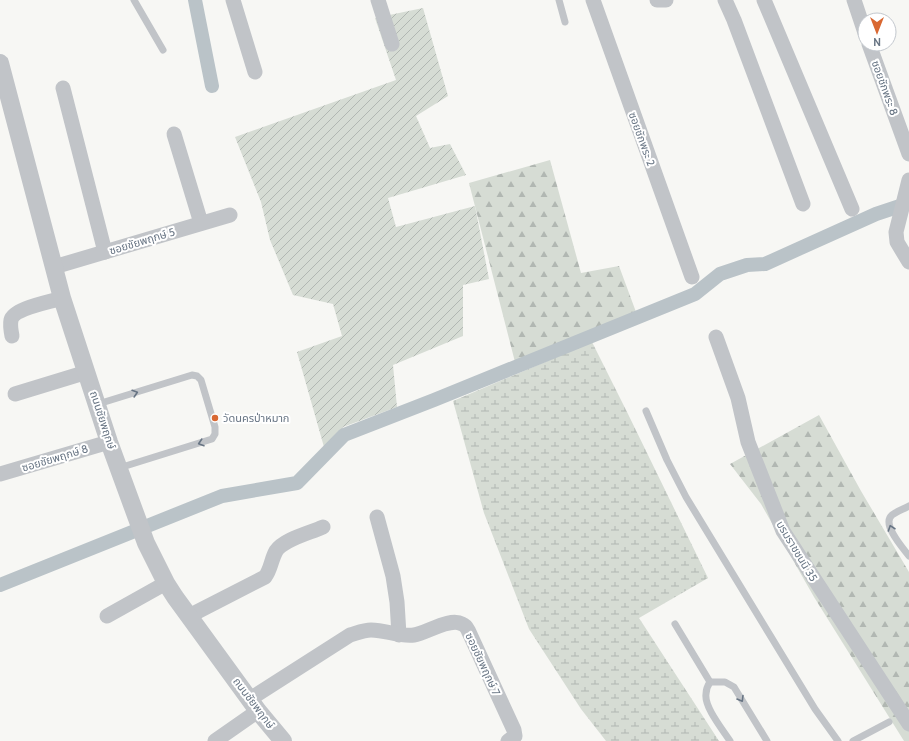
<svg xmlns="http://www.w3.org/2000/svg" width="909" height="741" font-family="Cabin,'Noto Sans Thai',sans-serif">
  <defs>
    <pattern id="forest-firs" width="22" height="20" patternUnits="userSpaceOnUse"><rect width="22" height="20" fill="#d6dcd4"/><path d="M5 1l3.5 6h-7zM16 11l3.5 6h-7z" fill="#b1b7b2"/></pattern>
    <pattern id="wetland-marsh" width="20" height="14" patternUnits="userSpaceOnUse"><rect width="20" height="14" fill="#d6dcd4"/><path d="M1 5h8M5 5V1M11 12h8M15 12V8" fill="none" stroke="#b1b7b2"/></pattern>
    <pattern id="garden-furrows" width="10" height="10" patternUnits="userSpaceOnUse"><rect width="10" height="10" fill="#d6dcd4"/><path d="M-1 1l2-2M0 10L10 0M9 11l2-2" fill="none" stroke="#b1b7b2"/></pattern>
  </defs>
  <rect width="100%" height="100%" fill="#f7f7f4"/>
  <g fill="url(#forest-firs)">
    <polygon points="550,160 581,273 619,266 636,312 515,362 469,183"/>
    <polygon points="819,415 861,491 909,572 909,741 904,741 814,597 761,504 730,464"/>
  </g>
  <polygon fill="url(#wetland-marsh)" points="592,342 628,414 708,578 639,618 719,741 606,741 581,709 529,629 484,513 453,401"/>
  <polygon fill="url(#garden-furrows)" points="423,8 448,96 416,116 430,148 450,144 466,175 388,198 396,227 475,206 489,279 463,285 463,336 393,365 397,407 343,427 324,447 297,352 342,336 333,304 293,295 270,240 261,202 235,137 396,80 375,18"/>
  <g fill="none" stroke-linecap="round" stroke-linejoin="round">
    <g stroke="#bac3c8" stroke-width="14">
      <polyline points="195,0 212,86"/>
      <polyline points="0,585 222,496 297,483 344,435 434,400 695,294 720,274 747,265 765,264 876,214 909,203"/>
    </g>
    <g stroke="#c1c4c8" stroke-width="7">
      <polyline points="134,0 163,50"/>
      <polyline points="559,0 565,22"/>
      <polyline points="98,404 192,375 197,376 201,380 215,427 215,434 212,439 119,468"/>
      <polyline points="646,411 667,460 686,497 815,709 838,741"/>
      <path d="M 909,506 C 904,509 897,511 892,515 C 881,524 903,548 909,556"/>
      <polyline points="675,624 710,682"/>
      <polyline points="710,682 725,682 734,687 767,741"/>
      <path d="M 710,682 C 708,685 706,690 706,694 C 704,707 723,730 730,741"/>
      <polyline points="853,741 889,722"/>
    </g>
    <g stroke="#c1c4c8" stroke-width="15">
      <polyline points="233,0 255,72"/>
      <polyline points="378,0 392,44"/>
      <polyline points="593,0 692,277"/>
      <polyline points="657,0 666,0"/>
      <polyline points="725,0 734,20 803,204"/>
      <polyline points="764,0 852,209"/>
      <polyline points="854,0 865,33"/>
      <polyline points="869,44 909,154"/>
      <polyline points="63,88 105,252"/>
      <polyline points="174,134 201,223"/>
      <polyline points="909,180 896,232 897,242 909,262"/>
      <polyline points="54,267 230,215"/>
      <path d="M 12,336 C 11,331 10,325 11,320 C 14,308 51,302 62,298"/>
      <polyline points="716,337 738,398 748,442 783,531 909,724"/>
      <polyline points="15,394 87,372"/>
      <polyline points="0,474 109,442"/>
      <polyline points="377,517 393,576 397,602 399,635"/>
      <polyline points="107,616 166,583"/>
      <path d="M 189,616 L 265,577 C 271,569 271,560 276,551 C 284,539 310,533 323,527"/>
      <path d="M 250,699 L 350,635 C 357,633 364,630 371,630 C 386,630 400,637 414,635 C 427,633 450,617 462,624 C 465,625 467,628 468,630 L 514,730 L 515,736 L 508,741"/>
      <polyline points="215,741 258,711"/>
    </g>
    <polyline stroke="#c1c4c8" stroke-width="18" points="0,63 62,298 109,442 146,543 166,583 175,597 258,711 283,741"/>
  </g>
  <defs><path id="oneway-chevron" d="M-2-3.5L2.5 0L-2 3.5" fill="none" stroke-width="1.6" stroke-linecap="round" stroke-linejoin="round"/></defs>
  <g stroke="#687584">
    <use href="#oneway-chevron" transform="translate(135 393) rotate(-17)"/>
    <use href="#oneway-chevron" transform="translate(201 443) rotate(162)"/>
    <use href="#oneway-chevron" transform="translate(891 528) rotate(-109)"/>
    <use href="#oneway-chevron" transform="translate(741 699) rotate(59)"/>
  </g>
  <circle fill="#d96832" stroke="#fff" stroke-width="1.5" cx="215" cy="418" r="4"/>
  <g text-anchor="middle" stroke-width="4" stroke-linejoin="round" paint-order="stroke">
    <g font-size="11" fill="#687584" stroke="#fff">
      <text transform="translate(885 88) rotate(70)" y="4">ซอยชักพระ 8</text>
      <text transform="translate(642 139) rotate(70)" y="4">ซอยชักพระ 2</text>
      <text transform="translate(142 241) rotate(-17)" y="4">ซอยชัยพฤกษ์ 5</text>
      <text transform="translate(103 420) rotate(72)" y="4">ถนนชัยพฤกษ์</text>
      <text transform="translate(55 458) rotate(-17)" y="4">ซอยชัยพฤกษ์ 8</text>
      <text transform="translate(797 551) rotate(59)" y="4">บรมราชชนนี 35</text>
      <text transform="translate(483 664) rotate(65)" y="4">ซอยชัยพฤกษ์ 7</text>
      <text transform="translate(254 703) rotate(53)" y="4">ถนนชัยพฤกษ์</text>
    </g>
    <g font-size="11" fill="#687584" stroke="#fff" text-anchor="start">
      <text x="223" y="422">วัดนครป่าหมาก</text>
    </g>
  </g>
  <g transform="translate(877 32) rotate(180)"><circle r="19" fill="#ffffff" stroke="#c3c8ce"/>
  <path d="M0-3L7 15L0 10L-7 15Z" fill="#d96832"/>
  <text y="-6" font-size="11" font-weight="bold" text-anchor="middle" fill="#687584">N</text>
  </g>
</svg>
